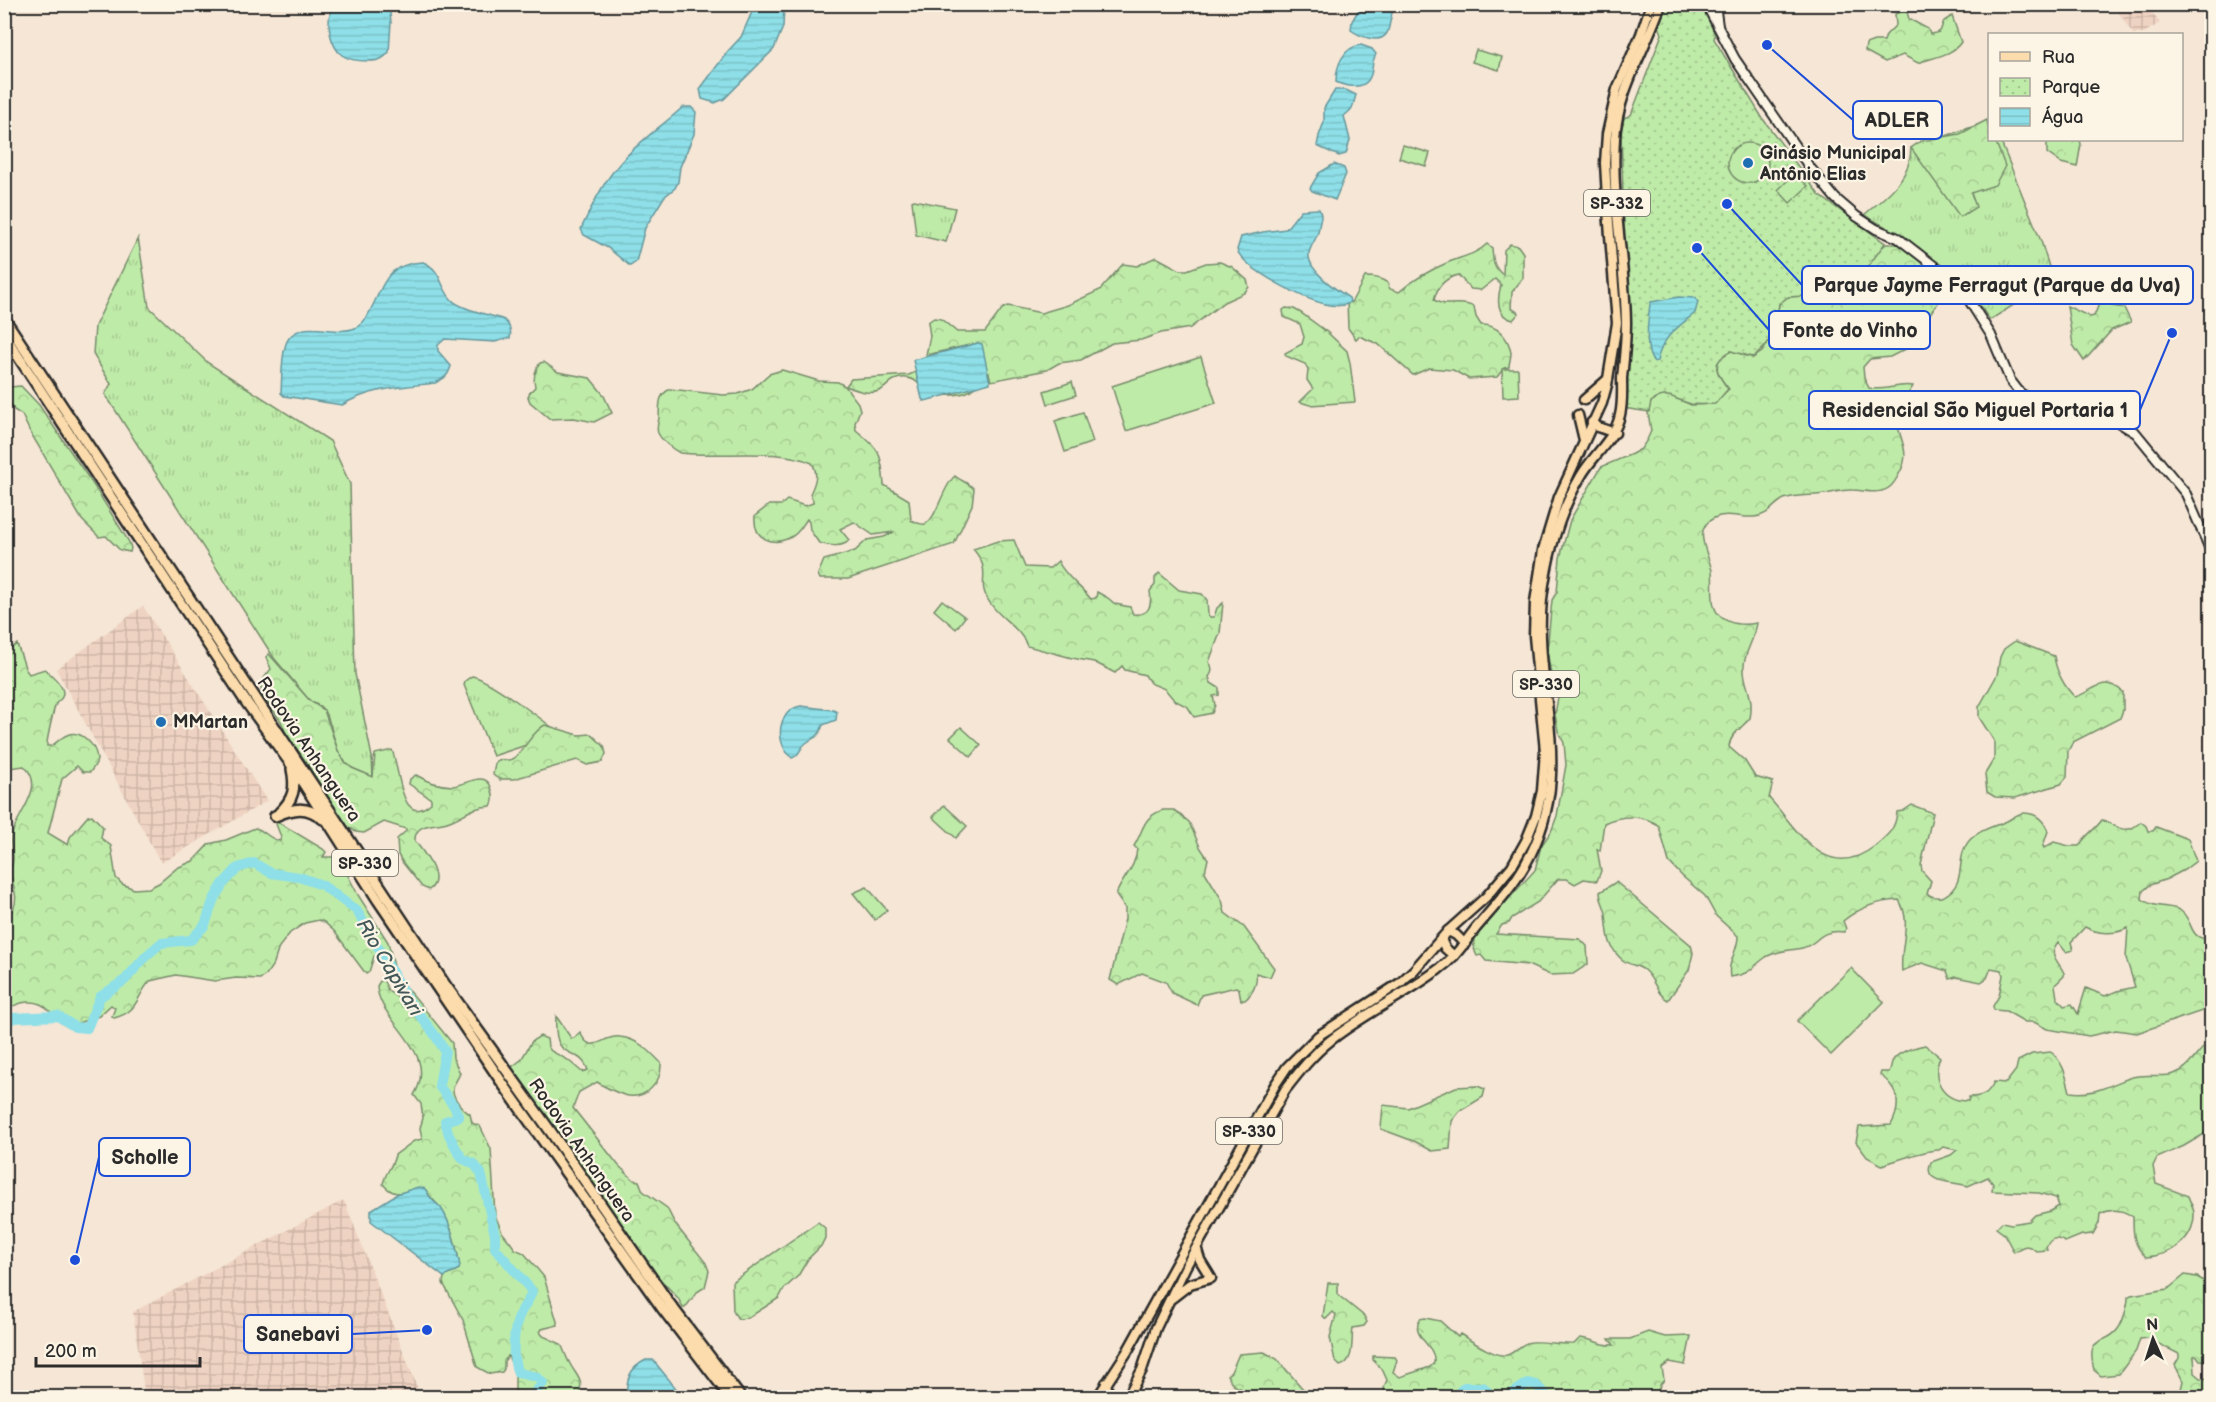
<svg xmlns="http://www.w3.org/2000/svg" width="2216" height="1402" font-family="'Balsamiq Sans',sans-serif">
  <defs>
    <pattern id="industrial-grid" width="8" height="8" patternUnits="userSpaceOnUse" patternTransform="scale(1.5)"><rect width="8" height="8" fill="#efd3c2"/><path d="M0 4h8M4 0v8" fill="none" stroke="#cdb5a7"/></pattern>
    <pattern id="grass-tufts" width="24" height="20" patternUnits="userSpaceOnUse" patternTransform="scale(1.5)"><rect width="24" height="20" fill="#bfeba8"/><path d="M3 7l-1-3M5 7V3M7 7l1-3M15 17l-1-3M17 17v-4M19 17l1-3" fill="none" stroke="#a4ca91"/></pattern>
    <pattern id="forest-crowns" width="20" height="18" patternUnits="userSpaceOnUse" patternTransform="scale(1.5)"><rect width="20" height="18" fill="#bfeba8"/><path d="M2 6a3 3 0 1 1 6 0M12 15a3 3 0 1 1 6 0" fill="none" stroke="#a4ca91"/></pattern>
    <pattern id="park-dots" width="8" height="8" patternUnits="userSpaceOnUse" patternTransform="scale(1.5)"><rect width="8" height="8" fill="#bfeba8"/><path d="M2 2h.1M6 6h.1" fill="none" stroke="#a4ca91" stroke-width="1.8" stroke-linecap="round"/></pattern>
    <pattern id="water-rules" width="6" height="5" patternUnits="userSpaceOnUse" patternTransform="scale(1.5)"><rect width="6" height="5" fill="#8edfe8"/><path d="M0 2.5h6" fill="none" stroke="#7bc0c7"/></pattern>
  </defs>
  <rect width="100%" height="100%" fill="#f6e6d5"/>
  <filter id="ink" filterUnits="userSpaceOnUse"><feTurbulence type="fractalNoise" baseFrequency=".0167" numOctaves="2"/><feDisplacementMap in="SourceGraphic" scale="12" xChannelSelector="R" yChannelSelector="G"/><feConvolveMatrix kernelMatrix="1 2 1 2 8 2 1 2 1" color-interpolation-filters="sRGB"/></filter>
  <g filter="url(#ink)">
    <g fill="url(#industrial-grid)">
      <polygon points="2124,5 2163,5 2152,13 2160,23 2142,34 2133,34 2116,9"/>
      <polygon points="143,606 267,801 161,863 56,669"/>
      <polygon points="344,1200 421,1397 145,1397 133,1312"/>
    </g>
    <g fill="url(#grass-tufts)" stroke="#758b6a" stroke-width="1.5">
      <path d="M 1989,121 L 1990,140 L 2000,140 L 2041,241 L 2053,280 L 1990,320 L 1965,285 L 1906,238 L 1864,215 C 1886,196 1911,179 1911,148 Z"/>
      <polygon points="914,200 955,208 946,242 916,235 912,201"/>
      <polygon points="138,238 149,307 208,363 330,441 350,484 355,674 372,757 373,777 352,768 345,762 338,751 328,718 321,707 310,701 274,658 105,394 111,384 93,354 95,326"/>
      <path d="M 472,676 C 487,678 546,722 560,734 L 493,756 L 464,685 L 465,681 Z"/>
    </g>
    <g fill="url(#forest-crowns)" stroke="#758b6a" stroke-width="1.5" fill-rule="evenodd">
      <path d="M 1904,10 L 1907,12 L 1909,19 C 1916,22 1921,26 1928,29 L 1930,34 C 1945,32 1939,30 1944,21 L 1952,16 L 1961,42 C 1952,56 1933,57 1918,63 L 1903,55 L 1885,62 L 1865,51 L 1866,44 L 1874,41 L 1884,41 L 1886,35 L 1896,25 L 1895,14 Z"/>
      <polygon points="1987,120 1990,140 1995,140 2005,166 1995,185 1971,193 1976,207 1960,217 1911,148 1921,141 1960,134"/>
      <polygon points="2047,140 2080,140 2081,144 2077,167 2061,163 2047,153"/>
      <path d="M 1487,244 L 1492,248 C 1493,260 1493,267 1503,275 L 1504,250 L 1510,244 L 1518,246 L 1523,253 L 1523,278 L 1512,292 L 1511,308 L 1519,313 L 1513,320 C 1496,316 1497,299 1501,285 L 1495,279 L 1481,290 L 1471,289 L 1458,275 C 1445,278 1437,287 1434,300 C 1448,309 1459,299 1474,307 L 1476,317 L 1481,325 C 1496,324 1509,337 1511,353 C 1511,358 1509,362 1509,367 L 1504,368 L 1497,377 L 1469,379 L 1453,370 L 1429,368 L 1413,375 L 1378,344 L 1359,336 L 1356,339 L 1348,328 L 1347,300 L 1351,303 L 1365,277 C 1375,277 1381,278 1389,284 L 1388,285 L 1390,289 L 1399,292 C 1414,279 1430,270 1449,262 C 1461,257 1477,254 1487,244 Z"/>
      <path d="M 1886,244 L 1898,244 L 1927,261 L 1933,270 L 1937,281 L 1938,303 L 1919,328 L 1908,348 L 1890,357 L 1870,359 L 1863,367 L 1864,378 L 1869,388 C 1885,392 1897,383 1913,386 C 1909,395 1898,402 1897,413 C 1895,437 1914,449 1899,474 C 1897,478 1894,483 1891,486 C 1880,496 1865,490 1852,490 C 1843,489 1834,493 1825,494 C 1812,496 1796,494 1784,499 C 1772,505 1769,516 1754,517 C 1741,518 1726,512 1714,518 C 1691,529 1709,554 1712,571 C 1713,580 1712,589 1713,599 C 1714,622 1737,627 1757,623 C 1755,638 1745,651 1744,665 C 1742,684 1755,694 1750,718 C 1743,727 1730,734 1729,747 L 1745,761 L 1755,777 L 1773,782 L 1769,798 C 1798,829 1825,885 1875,846 C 1887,836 1896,829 1897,812 L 1903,811 L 1912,805 L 1933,813 L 1921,865 L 1922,871 L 1931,881 L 1927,894 C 1932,897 1937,899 1944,896 C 1966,885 1957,862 1965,847 C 1973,831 1993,827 2007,821 C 2013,818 2018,813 2024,813 C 2036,813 2044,821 2048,831 L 2043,846 L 2044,848 L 2054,842 L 2069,846 L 2079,846 C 2085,835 2095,830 2102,820 C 2111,823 2122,833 2132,828 C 2136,826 2138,824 2141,822 L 2146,826 L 2148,831 L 2153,831 L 2156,827 L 2188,839 L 2196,861 L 2184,870 L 2167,879 L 2150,885 L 2143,891 L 2142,899 C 2156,910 2174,904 2182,912 C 2194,922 2188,940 2211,939 L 2211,1008 L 2137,1033 L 2116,1030 L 2089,1036 L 2047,1029 L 2034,1022 L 2025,1022 L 2006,1011 L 1994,1010 L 1993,1006 L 1999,996 L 2003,975 L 2001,970 L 1991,968 L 1987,978 L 1981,982 L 1956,977 L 1950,979 L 1947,971 L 1922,963 L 1902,971 C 1899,947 1913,923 1899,900 C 1877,901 1860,907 1843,921 L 1846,929 L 1844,932 C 1817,929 1820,944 1802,948 C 1790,951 1777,950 1766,957 C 1750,968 1752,974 1730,977 C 1727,961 1738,952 1738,936 L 1716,916 L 1705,896 L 1682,876 L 1669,862 L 1659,826 C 1644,814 1621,815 1604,823 L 1600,851 L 1597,849 L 1601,871 L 1597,881 L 1584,879 L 1575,884 L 1567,879 L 1558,879 L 1538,902 L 1512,918 L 1509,923 L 1502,925 L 1496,934 L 1580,939 L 1587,946 L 1588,964 L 1573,974 L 1550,975 L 1528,965 L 1486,961 L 1481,955 L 1477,956 C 1472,946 1473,941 1479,932 L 1535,870 L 1541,846 L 1551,832 L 1557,816 L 1566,765 L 1564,743 L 1558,731 L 1555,715 L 1559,691 L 1551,674 L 1547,651 L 1552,600 L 1557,592 L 1560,558 L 1570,520 L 1601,467 L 1632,454 L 1641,449 L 1647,440 L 1651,431 L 1648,412 L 1651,402 L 1659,396 L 1670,395 L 1691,405 L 1713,404 L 1729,389 C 1719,377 1713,371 1721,355 L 1732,351 L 1753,358 L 1762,352 L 1774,334 L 1779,304 L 1786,297 L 1820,295 L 1849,281 L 1866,268 L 1878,251 ZM 2085,927 C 2097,934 2115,935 2128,928 L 2126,958 L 2135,987 L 2117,991 L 2105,996 L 2086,988 L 2078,1014 L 2072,1004 L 2064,1006 L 2057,998 L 2055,985 L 2064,976 L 2064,973 C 2057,959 2048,955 2058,942 L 2066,952 L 2073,950 L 2071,942 Z"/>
      <path d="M 1156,257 L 1180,270 L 1187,270 L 1206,263 L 1220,262 L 1232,267 L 1247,280 L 1249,287 L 1244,293 L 1224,302 L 1190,328 L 1161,333 L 1141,340 L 1112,343 L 1081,360 L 1059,363 L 1047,370 L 991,381 L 989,373 C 983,380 976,388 967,392 C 952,398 938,392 923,401 L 926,393 C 919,381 909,374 894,380 C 888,383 885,389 879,391 C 868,395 856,390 846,386 L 851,379 L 909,375 L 978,343 L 926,355 L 930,336 L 928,322 L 934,318 L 941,319 L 957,332 L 985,332 L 1002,309 L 1008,306 L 1041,313 L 1068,305 L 1100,290 L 1123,264 L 1137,266 Z"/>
      <polygon points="2103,284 2117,291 2112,306 2124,308 2131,322 2112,330 2084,361 2073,345 2067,306 2090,317 2094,316 2101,299"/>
      <polygon points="1286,308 1294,309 1301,313 1327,332 1347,351 1350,363 1355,402 1310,405 1300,402 1313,389 1307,380 1308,370 1305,364 1286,356 1285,353 1302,344 1304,337 1300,324 1284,317 1283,310"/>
      <path d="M 544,362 L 558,372 L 590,378 L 603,394 L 612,413 L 594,422 L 574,418 L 550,419 L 530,402 L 528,397 L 530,392 L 535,387 C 533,378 534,371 540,363 Z"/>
      <path d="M 782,370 L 819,381 L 838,382 L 845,386 L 858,403 L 860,410 L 855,423 L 856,430 C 881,451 881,452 884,485 L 909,500 L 911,520 C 915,522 920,525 925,524 C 937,519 943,485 955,476 C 961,481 969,483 974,489 L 972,505 L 954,544 L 848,579 L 820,579 L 818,574 L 824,560 L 855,551 L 867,540 L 884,537 L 894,532 L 873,535 L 854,522 L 840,529 L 849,540 C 844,548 828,546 819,543 L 810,530 L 809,522 L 807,519 C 802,526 799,533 791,537 C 772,547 753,539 755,516 L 769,505 L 781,505 L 787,500 L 805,506 L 813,503 L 813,500 L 810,494 C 815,483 819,474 812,463 C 776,447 720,458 680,453 C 672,449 662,441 658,433 C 656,428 658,424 659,418 C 660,405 657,396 670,389 L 723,395 L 738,394 L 752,389 L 769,374 Z"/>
      <polygon points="21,386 39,405 94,486 129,542 131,548 130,552 120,550 106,536 99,537 82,520 29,430 22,415 14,410 6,395 10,387"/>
      <path d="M 1014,540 L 1025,567 L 1050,568 L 1058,561 C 1064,575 1080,586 1091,599 L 1096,598 L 1097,592 L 1108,598 L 1115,604 L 1130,607 L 1133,614 C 1150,616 1152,605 1150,591 L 1155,585 L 1155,578 L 1159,573 L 1179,590 L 1202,594 L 1207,600 L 1208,615 L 1210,617 L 1214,617 L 1217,608 L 1223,603 L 1220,633 L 1209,662 C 1213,667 1213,672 1209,677 L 1211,683 L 1219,688 L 1219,695 L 1213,696 L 1215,705 L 1212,713 L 1194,717 L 1188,707 L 1174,700 L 1165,689 L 1150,683 L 1145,675 L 1125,670 L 1122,666 L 1115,673 L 1094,662 L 1072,658 L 1027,646 C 1020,626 996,617 987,598 C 977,581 993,572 973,549 L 998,541 Z"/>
      <path d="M 2015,641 L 2054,656 C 2056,671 2064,687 2075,697 C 2095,691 2103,674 2123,692 L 2123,710 L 2120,718 L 2073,742 L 2068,751 L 2067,777 L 2061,784 L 2015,798 L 1995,797 L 1987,792 L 1985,774 L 1994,759 L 1994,741 L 1979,717 L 1979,707 L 1997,675 L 2000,657 L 2004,649 Z"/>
      <path d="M 17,644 L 26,670 L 29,674 L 45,669 C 51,675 67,687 62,697 C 61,700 57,701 56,704 C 54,707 46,743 47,746 L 51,746 C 56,743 62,737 67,735 C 81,729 96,745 97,759 C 97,764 93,768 90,772 L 83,772 L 77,766 L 62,779 L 48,833 L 68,845 L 70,837 L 88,816 L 92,815 L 103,827 L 101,838 L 111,846 L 116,878 L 122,884 L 134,889 L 149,888 L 159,883 L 177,868 L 193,861 L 209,844 L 226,840 L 255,828 C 265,830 268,839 280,841 L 281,837 L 276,824 L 278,822 L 323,849 L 326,852 L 323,857 L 334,857 L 341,862 L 358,895 L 388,942 L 396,974 L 452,1043 L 453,1058 L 460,1073 C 458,1079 454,1083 453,1088 C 452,1098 463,1110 470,1114 L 472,1123 L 480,1126 L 491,1149 L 495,1215 L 502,1232 L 510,1242 L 515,1249 L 524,1253 L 544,1277 L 558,1325 L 542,1329 L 540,1332 L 543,1336 L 561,1344 C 564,1350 566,1357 569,1362 C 577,1378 584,1378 579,1397 L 515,1397 L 515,1371 L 508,1356 L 504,1361 L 504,1369 L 502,1372 L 490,1374 L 477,1367 L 463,1320 L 443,1283 L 444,1277 L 459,1269 C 459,1252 451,1223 441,1209 C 436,1202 430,1198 426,1190 C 407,1185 399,1203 383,1184 C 385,1173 393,1166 395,1155 L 414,1141 L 422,1139 L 420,1128 L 423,1118 L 421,1104 L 414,1095 C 441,1051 378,1022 377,986 L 380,981 L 384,981 L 388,991 L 401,1000 L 405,999 L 405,996 L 377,955 L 374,956 L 369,972 L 366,974 L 334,931 L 324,922 L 319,920 L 305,923 L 290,933 L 279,947 L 274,963 L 266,975 L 260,979 L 236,978 L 215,981 L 176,975 L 150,981 C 136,996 139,1012 114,1018 L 112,1016 L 115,1008 L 111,1005 L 99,1016 L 72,1025 L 64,1025 C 58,1021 55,1016 50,1011 C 37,997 19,1001 5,1011 L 5,914 L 13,910 C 19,897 13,888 11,874 C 10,868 14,862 13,856 C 12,849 10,844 11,838 C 15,814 48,788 24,766 L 9,768 L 5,766 L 5,653 Z"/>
      <path d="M 269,654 L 310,701 L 324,710 L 338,751 L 345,762 L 352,768 L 373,777 L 375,754 L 392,750 C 400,768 400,830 431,803 L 431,799 L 409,784 L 410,779 L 416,775 C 426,781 440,786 453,786 C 465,785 485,770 491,787 C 493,794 495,799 491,806 C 469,807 465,816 447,822 C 436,826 414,822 415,841 C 423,852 446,878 429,890 L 422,887 L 403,863 L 398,855 L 397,839 L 406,831 L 406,829 L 384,822 L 364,833 L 356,832 L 348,827 L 323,791 L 306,762 L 286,734 L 281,721 L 262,695 L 261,687 L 264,678 L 271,669 L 266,657 Z"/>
      <path d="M 545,725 L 579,735 L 591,734 L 604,746 L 606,754 L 602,762 L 587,765 L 577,760 L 514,779 L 500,779 L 500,780 L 493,775 L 495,763 L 498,760 C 501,759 505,760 508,760 C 521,759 531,731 545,725 Z"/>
      <path d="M 1163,810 L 1174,810 L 1189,822 L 1200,847 L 1208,859 L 1205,872 L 1222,900 L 1225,913 L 1244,927 L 1274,968 L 1270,977 L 1256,973 C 1258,983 1253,993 1245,1000 L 1241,1000 L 1239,989 L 1236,987 L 1201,995 L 1197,1005 L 1172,993 L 1166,982 L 1142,973 L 1118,985 L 1110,980 L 1125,919 L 1125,908 L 1116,895 C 1121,879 1136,868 1137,849 L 1134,846 C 1144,830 1142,817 1163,810 Z"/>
      <path d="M 1616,882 L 1691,945 L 1693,953 L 1689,970 L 1668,1000 C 1656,994 1655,980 1645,971 C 1640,966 1630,965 1624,961 C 1607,948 1608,933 1606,914 C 1605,906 1600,901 1600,892 Z"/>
      <path d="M 556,1016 L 571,1038 L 574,1038 L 580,1032 C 591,1058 603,1034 620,1037 C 638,1039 650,1051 661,1063 C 662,1083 645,1101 624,1095 C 615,1092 605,1087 597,1082 L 579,1092 L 573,1108 L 619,1166 L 634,1180 L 639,1181 L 643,1191 L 667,1208 L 675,1224 L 706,1263 L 709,1271 L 705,1287 L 697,1292 L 685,1308 L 683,1308 L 678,1298 L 660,1279 L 656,1278 L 555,1138 C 547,1131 516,1100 514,1092 C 512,1084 512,1077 509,1069 L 521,1060 L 532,1041 L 540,1036 L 547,1039 L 548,1047 L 551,1051 L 568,1060 L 582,1072 L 588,1070 C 578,1043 553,1066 556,1016 Z"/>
      <path d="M 2211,1040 L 2211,1130 L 2184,1146 L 2157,1158 L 2153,1166 L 2156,1184 L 2188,1196 C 2190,1202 2194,1208 2194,1214 C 2194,1241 2169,1256 2146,1257 C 2133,1245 2133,1234 2133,1217 C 2122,1209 2112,1208 2100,1214 L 2099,1223 L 2093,1234 L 2082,1235 L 2065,1242 C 2056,1237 2051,1237 2046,1247 L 2047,1250 L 2036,1251 C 2027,1243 2023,1246 2014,1252 L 2004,1234 L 1996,1228 L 2002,1222 L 2011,1224 L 2029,1221 L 2035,1215 L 2051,1211 L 2059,1206 L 2056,1198 L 2039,1193 L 1992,1191 L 1993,1184 L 1988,1177 L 1968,1186 C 1955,1181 1921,1185 1931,1162 L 1951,1155 L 1957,1150 L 1943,1147 L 1939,1150 C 1926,1149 1896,1161 1882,1165 L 1867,1157 L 1856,1142 L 1859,1127 L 1891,1125 C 1902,1105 1898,1088 1880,1075 L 1881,1072 L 1889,1072 C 1891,1069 1891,1065 1892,1062 C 1897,1052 1915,1047 1925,1045 L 1940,1057 C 1931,1080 1942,1101 1968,1101 L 1969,1097 C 1983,1097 1988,1094 1994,1082 L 2006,1083 L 2016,1070 L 2018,1061 L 2032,1054 L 2051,1052 C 2064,1063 2066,1076 2070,1092 C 2094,1096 2111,1084 2132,1077 C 2146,1073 2161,1078 2174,1074 C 2191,1068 2198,1050 2211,1040 Z"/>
      <polygon points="1477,1086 1485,1089 1483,1097 1460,1111 1452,1121 1450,1149 1432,1151 1416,1142 1381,1129 1383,1105 1408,1108 1456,1087"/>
      <polygon points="818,1222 825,1228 825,1238 821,1246 808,1259 798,1276 784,1289 779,1298 748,1318 738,1319 733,1311 732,1282"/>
      <path d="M 2185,1275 L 2197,1277 L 2211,1285 L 2211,1361 L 2200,1360 L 2197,1356 L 2194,1356 L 2195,1373 L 2201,1378 L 2211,1379 L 2211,1397 L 2179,1397 L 2183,1381 L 2175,1365 L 2179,1358 L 2179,1354 L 2147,1338 L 2140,1339 L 2136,1351 L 2119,1374 L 2101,1376 L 2094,1370 C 2085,1333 2105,1347 2118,1329 C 2123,1322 2128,1306 2128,1297 L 2131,1295 L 2168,1289 Z"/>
      <path d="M 1328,1283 L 1338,1283 L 1338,1295 L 1364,1316 L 1367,1322 L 1364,1326 L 1353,1328 C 1351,1341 1355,1362 1340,1366 L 1335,1361 L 1330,1337 L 1336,1315 L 1333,1312 L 1326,1319 L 1323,1316 Z"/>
      <path d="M 1425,1318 L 1440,1321 L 1458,1337 L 1460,1334 C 1470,1340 1496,1358 1507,1355 C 1517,1352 1521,1342 1532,1342 C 1546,1341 1560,1345 1574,1344 L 1580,1338 C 1594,1339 1600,1346 1614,1345 L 1609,1339 L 1630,1339 L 1648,1332 L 1665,1337 L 1691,1336 L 1685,1365 L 1670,1362 L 1662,1368 L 1664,1380 L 1660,1385 L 1656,1397 L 1382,1397 L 1385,1394 L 1384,1387 L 1387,1380 L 1382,1369 L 1373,1360 L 1373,1356 L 1395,1357 L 1397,1360 L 1393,1372 L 1400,1377 L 1430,1367 L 1434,1363 C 1437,1345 1409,1337 1420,1319 Z"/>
      <polygon points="1264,1352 1277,1359 1303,1389 1327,1397 1349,1395 1355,1397 1242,1397 1242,1389 1233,1385 1227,1375 1231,1372 1239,1354"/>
    </g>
    <path fill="url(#park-dots)" stroke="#758b6a" stroke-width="1.5" d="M 1664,5 L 1702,5 L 1715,35 L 1714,39 L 1763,119 L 1819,195 L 1885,243 L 1870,264 L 1850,280 L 1820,295 L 1788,297 L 1779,304 C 1775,327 1774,343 1753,357 L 1731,351 C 1709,363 1716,372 1728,389 L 1715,404 C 1707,404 1698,405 1691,404 C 1673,400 1669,389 1651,402 L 1649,412 L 1623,408 L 1625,261 L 1621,132 L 1624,118 L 1631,115 L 1662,34 L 1659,26 Z"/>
    <g fill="#bfeba8" stroke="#758b6a" stroke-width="1.5">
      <polygon points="1476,50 1502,57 1499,70 1472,62"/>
      <circle cx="1748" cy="163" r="20"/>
      <polygon points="1403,145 1430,153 1426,166 1399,158"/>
      <polygon points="1795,173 1808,186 1790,203 1778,190"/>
      <polygon points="1201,357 1216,403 1126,431 1112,386"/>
      <polygon points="1502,369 1518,369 1519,396 1503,397"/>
      <polygon points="1072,382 1076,395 1048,404 1044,391"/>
      <polygon points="1083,412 1093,442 1065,452 1055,421"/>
      <polygon points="942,600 965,617 956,629 934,610"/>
      <polygon points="961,727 981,745 971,757 950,738"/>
      <polygon points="944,805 967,826 956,838 933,817"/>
      <polygon points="867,887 887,910 875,920 853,893"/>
      <polygon points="1851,968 1884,1002 1831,1055 1797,1021"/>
    </g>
    <g fill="url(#water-rules)" stroke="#66979c" stroke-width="1.5">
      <path d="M 1362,4 L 1395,5 C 1390,14 1390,28 1387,33 C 1380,45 1359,36 1351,30 L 1352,21 Z"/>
      <path d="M 333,5 L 389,5 L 391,22 L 389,52 C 383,60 377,61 368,61 C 345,61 335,55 330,33 C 328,23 329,13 333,5 Z"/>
      <polygon points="755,5 784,5 783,27 774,49 724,99 715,103 702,99 700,89 728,51 741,37"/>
      <path d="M 1361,45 L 1372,49 L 1376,54 C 1370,65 1374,69 1370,77 C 1365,90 1347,87 1336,82 C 1336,66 1343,47 1361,45 Z"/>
      <polygon points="1335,90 1346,90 1356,95 1352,109 1344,116 1350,140 1346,154 1339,156 1317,146 1319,136 1324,122 1324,108"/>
      <path d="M 683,107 L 691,107 L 696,112 L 694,134 L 680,167 L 678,182 L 675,188 L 664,197 L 645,228 L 636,262 L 630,266 L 608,248 L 584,235 L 581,229 C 591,208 601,186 616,168 C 635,144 661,127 683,107 Z"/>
      <polygon points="1334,164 1344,168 1346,174 1335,200 1312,191 1310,188 1319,173"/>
      <path d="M 1319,209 C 1323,216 1320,219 1319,227 C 1318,239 1311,243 1309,253 C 1306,270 1337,290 1349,298 L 1350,301 L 1348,304 C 1341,306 1332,306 1325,304 C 1304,299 1245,270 1237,250 L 1241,237 L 1263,232 L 1286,229 L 1301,210 Z"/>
      <path d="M 423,262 C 442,270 439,285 451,299 C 459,309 491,315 504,320 C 510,325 512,330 510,338 L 495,342 L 445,339 L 438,345 L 438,351 L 451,366 C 448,376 445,378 435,383 C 402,387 371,388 342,405 L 284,396 L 281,393 C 282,380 281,348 289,338 C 306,317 339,339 359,326 C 365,321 369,314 372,307 C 386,279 388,264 423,262 Z"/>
      <path d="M 1679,297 L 1695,298 L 1698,302 L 1695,313 C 1676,329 1663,336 1657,361 L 1654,362 C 1644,353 1648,318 1650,304 L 1651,302 Z"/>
      <polygon points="978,343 982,344 990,383 925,401 922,399 913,360"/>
      <path d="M 801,706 L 833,710 L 837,712 L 836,720 L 823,725 C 817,740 817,735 806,743 C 799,748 801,755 792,758 C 774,743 777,710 801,706 Z"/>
      <path d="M 418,1187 C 427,1187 426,1192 431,1198 C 433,1202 438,1204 441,1208 C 450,1221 457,1249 460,1266 L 459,1269 L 444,1277 L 371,1221 L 371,1210 L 397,1194 Z"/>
      <path d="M 646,1360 L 653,1360 L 683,1397 L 627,1397 C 625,1380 631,1367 646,1360 Z"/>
    </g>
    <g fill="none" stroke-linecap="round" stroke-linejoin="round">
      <g stroke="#8edfe8" stroke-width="10">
        <path d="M 4,1025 L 13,1018 L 58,1016 L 75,1027 L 87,1028 L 100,997 L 125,980 L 146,956 L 161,943 L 191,940 L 205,925 L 213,901 L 223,884 L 238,868 L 254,863 L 271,873 L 299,877 L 322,885 L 357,911 L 409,1001 L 435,1035 L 445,1051 L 439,1086 L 454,1106 L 459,1117 L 445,1121 L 449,1135 L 457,1150 L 463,1159 L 474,1164 L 481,1173 L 495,1235 L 495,1248 L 532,1291 C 530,1300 525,1304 521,1312 C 513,1328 511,1357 518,1373 L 537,1377 L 543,1383 L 530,1398"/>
        <polyline points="1454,1398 1464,1387 1483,1387 1493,1397 1498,1398"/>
        <polyline points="1506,1398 1528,1383 1536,1385 1549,1398"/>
      </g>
      <defs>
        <g id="secondary">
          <polyline points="1706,4 1735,59 1808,165 1835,198 1856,216 1876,229 1898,238 1960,286 1991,335 2010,380 2020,393 2037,403 2113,419 2136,433 2186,494 2212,554"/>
          <polyline points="1715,4 1718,26"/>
        </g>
        <g id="primary">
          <polyline points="1584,400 1608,379"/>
          <polyline points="1578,415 1584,440"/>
          <polyline points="1592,422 1598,427 1615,433"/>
          <polyline points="1448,931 1456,935 1465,944"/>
          <polyline points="1441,939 1445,948 1454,956"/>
          <polyline points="1172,1298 1190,1284 1211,1278 1200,1260 1197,1250"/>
          <polyline points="1106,1383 1108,1393 1113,1398"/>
          <polyline points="1100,1398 1101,1392 1127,1352 1275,1085 1287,1067 1318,1036 1400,983 1414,970 1448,931 1486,897 1512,866 1526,841 1536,816 1542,791 1545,751 1534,636 1535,602 1543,550 1559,497 1602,403 1607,385 1617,323 1607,198 1605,163 1607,134 1617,89 1641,34 1651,4"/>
          <path d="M 1127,1398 L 1142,1370 L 1156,1328 L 1186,1266 L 1285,1090 C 1299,1072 1313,1054 1331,1040 C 1365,1013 1405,995 1439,969 C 1455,958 1464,943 1476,928 C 1493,908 1512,888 1525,865 C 1578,772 1533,694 1542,599 C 1547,557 1559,513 1581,476 C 1593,455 1615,439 1620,415 C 1623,403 1622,390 1622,378 C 1624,360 1626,341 1626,322 C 1625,261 1611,200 1615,138 C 1618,90 1646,49 1661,4"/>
        </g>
        <g id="highway">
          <polyline points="4,318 446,986 551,1132 669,1303 741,1398"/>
          <polyline points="4,335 244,699 291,764 378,900 503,1084 662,1308 731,1398"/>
          <path d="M 279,813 C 294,799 296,788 292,769"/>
          <path d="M 275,816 C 294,808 307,805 323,819"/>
        </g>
      </defs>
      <use href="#secondary" stroke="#2b2b2b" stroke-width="12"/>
      <use href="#primary" stroke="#2b2b2b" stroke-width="13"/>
      <use href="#highway" stroke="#2b2b2b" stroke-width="14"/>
      <use href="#secondary" stroke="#fcf5e5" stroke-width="8"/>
      <use href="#primary" stroke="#fcdcac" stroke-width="8"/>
      <use href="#highway" stroke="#fcdcac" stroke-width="9"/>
    </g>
  </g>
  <g fill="#1f6fb2" stroke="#fcf5e5" stroke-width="2">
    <circle cx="1748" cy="163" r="6"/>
    <circle cx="161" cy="722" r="6"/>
  </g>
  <g text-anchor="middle" stroke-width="4.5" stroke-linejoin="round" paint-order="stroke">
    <g fill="#fcf5e5" stroke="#6a6863" stroke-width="1.5">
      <rect x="1584" y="190" width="66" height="26" rx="4.5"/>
      <rect x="1513" y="671" width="66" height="26" rx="4.5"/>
      <rect x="332" y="850" width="66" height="26" rx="4.5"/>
      <rect x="1216" y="1118" width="66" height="26" rx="4.5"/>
    </g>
    <g font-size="16" font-weight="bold" fill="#2b2b2b">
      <text x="1617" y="209">SP-332</text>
      <text x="1546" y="690">SP-330</text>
      <text x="365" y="869">SP-330</text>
      <text x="1249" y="1137">SP-330</text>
    </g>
    <g font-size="18" font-weight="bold" fill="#2b2b2b" stroke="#fcf5e5" text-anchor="start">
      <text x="1760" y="159">Ginásio Municipal<tspan x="1760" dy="21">Antônio Elias</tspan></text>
      <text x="173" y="728">MMartan</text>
    </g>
    <g font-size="18" fill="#2b2b2b" stroke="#fcf5e5">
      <text transform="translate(309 749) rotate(56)" y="6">Rodovia Anhanguera</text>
      <text transform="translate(582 1150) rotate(55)" y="6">Rodovia Anhanguera</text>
    </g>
    <g font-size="20" font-style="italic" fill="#44585a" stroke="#fcf5e5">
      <text transform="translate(390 967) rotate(59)" y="7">Rio Capivari</text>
    </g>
  </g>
  <path fill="none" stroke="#1d4ed8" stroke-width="2" d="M1767 45L1853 120M1727 204L1802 285M1697 248L1769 330M2172 333L2140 410M75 1260L99 1157M427 1330L352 1334"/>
  <g fill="#1d4ed8" stroke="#fcf5e5" stroke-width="2">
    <circle cx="1767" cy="45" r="6"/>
    <circle cx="1727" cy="204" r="6"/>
    <circle cx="1697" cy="248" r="6"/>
    <circle cx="2172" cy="333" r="6"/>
    <circle cx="75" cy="1260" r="6"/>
    <circle cx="427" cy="1330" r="6"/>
  </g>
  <g fill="#fcf5e5" stroke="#1d4ed8" stroke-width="2">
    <rect x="1853" y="101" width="89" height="38" rx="6"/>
    <rect x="1802" y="266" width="391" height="38" rx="6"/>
    <rect x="1769" y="311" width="161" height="38" rx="6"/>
    <rect x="1809" y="391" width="331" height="38" rx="6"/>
    <rect x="99" y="1138" width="91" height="38" rx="6"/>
    <rect x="244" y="1315" width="108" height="38" rx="6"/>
  </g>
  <g font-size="20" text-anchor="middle" font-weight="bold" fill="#2b2b2b">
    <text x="1897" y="127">ADLER</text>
    <text x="1997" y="292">Parque Jayme Ferragut (Parque da Uva)</text>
    <text x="1850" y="337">Fonte do Vinho</text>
    <text x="1975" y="417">Residencial São Miguel Portaria 1</text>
    <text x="145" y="1164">Scholle</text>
    <text x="298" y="1341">Sanebavi</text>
  </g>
  <rect width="2216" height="1402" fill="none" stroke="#fcf5e5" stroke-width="24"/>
  <rect x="12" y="12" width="2192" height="1378" fill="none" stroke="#2b2b2b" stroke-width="2" filter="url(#ink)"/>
  <rect x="1988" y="33" width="195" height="108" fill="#fcf5e5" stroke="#a8a49b" stroke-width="1.5"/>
  <rect x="2000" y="52" width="30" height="9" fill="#fcdcac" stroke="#a8a49b" stroke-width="1.5"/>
  <text x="2042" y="63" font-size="18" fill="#2b2b2b">Rua</text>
  <rect x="2000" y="78" width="30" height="18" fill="url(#park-dots)" stroke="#a8a49b" stroke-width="1.5"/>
  <text x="2042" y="93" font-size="18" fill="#2b2b2b">Parque</text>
  <rect x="2000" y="108" width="30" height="18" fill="url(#water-rules)" stroke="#a8a49b" stroke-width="1.5"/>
  <text x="2042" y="123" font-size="18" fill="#2b2b2b">Água</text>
  <g transform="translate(2153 1339) rotate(357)" stroke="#fcf5e5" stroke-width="4.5" paint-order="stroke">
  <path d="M0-4.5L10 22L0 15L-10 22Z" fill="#2b2b2b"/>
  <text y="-9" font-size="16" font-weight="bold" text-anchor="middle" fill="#2b2b2b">N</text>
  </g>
  <path d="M36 1357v9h164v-9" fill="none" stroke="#2b2b2b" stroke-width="3"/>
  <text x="45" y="1357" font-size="18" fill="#2b2b2b" stroke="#fcf5e5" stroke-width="4.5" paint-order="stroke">200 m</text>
</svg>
